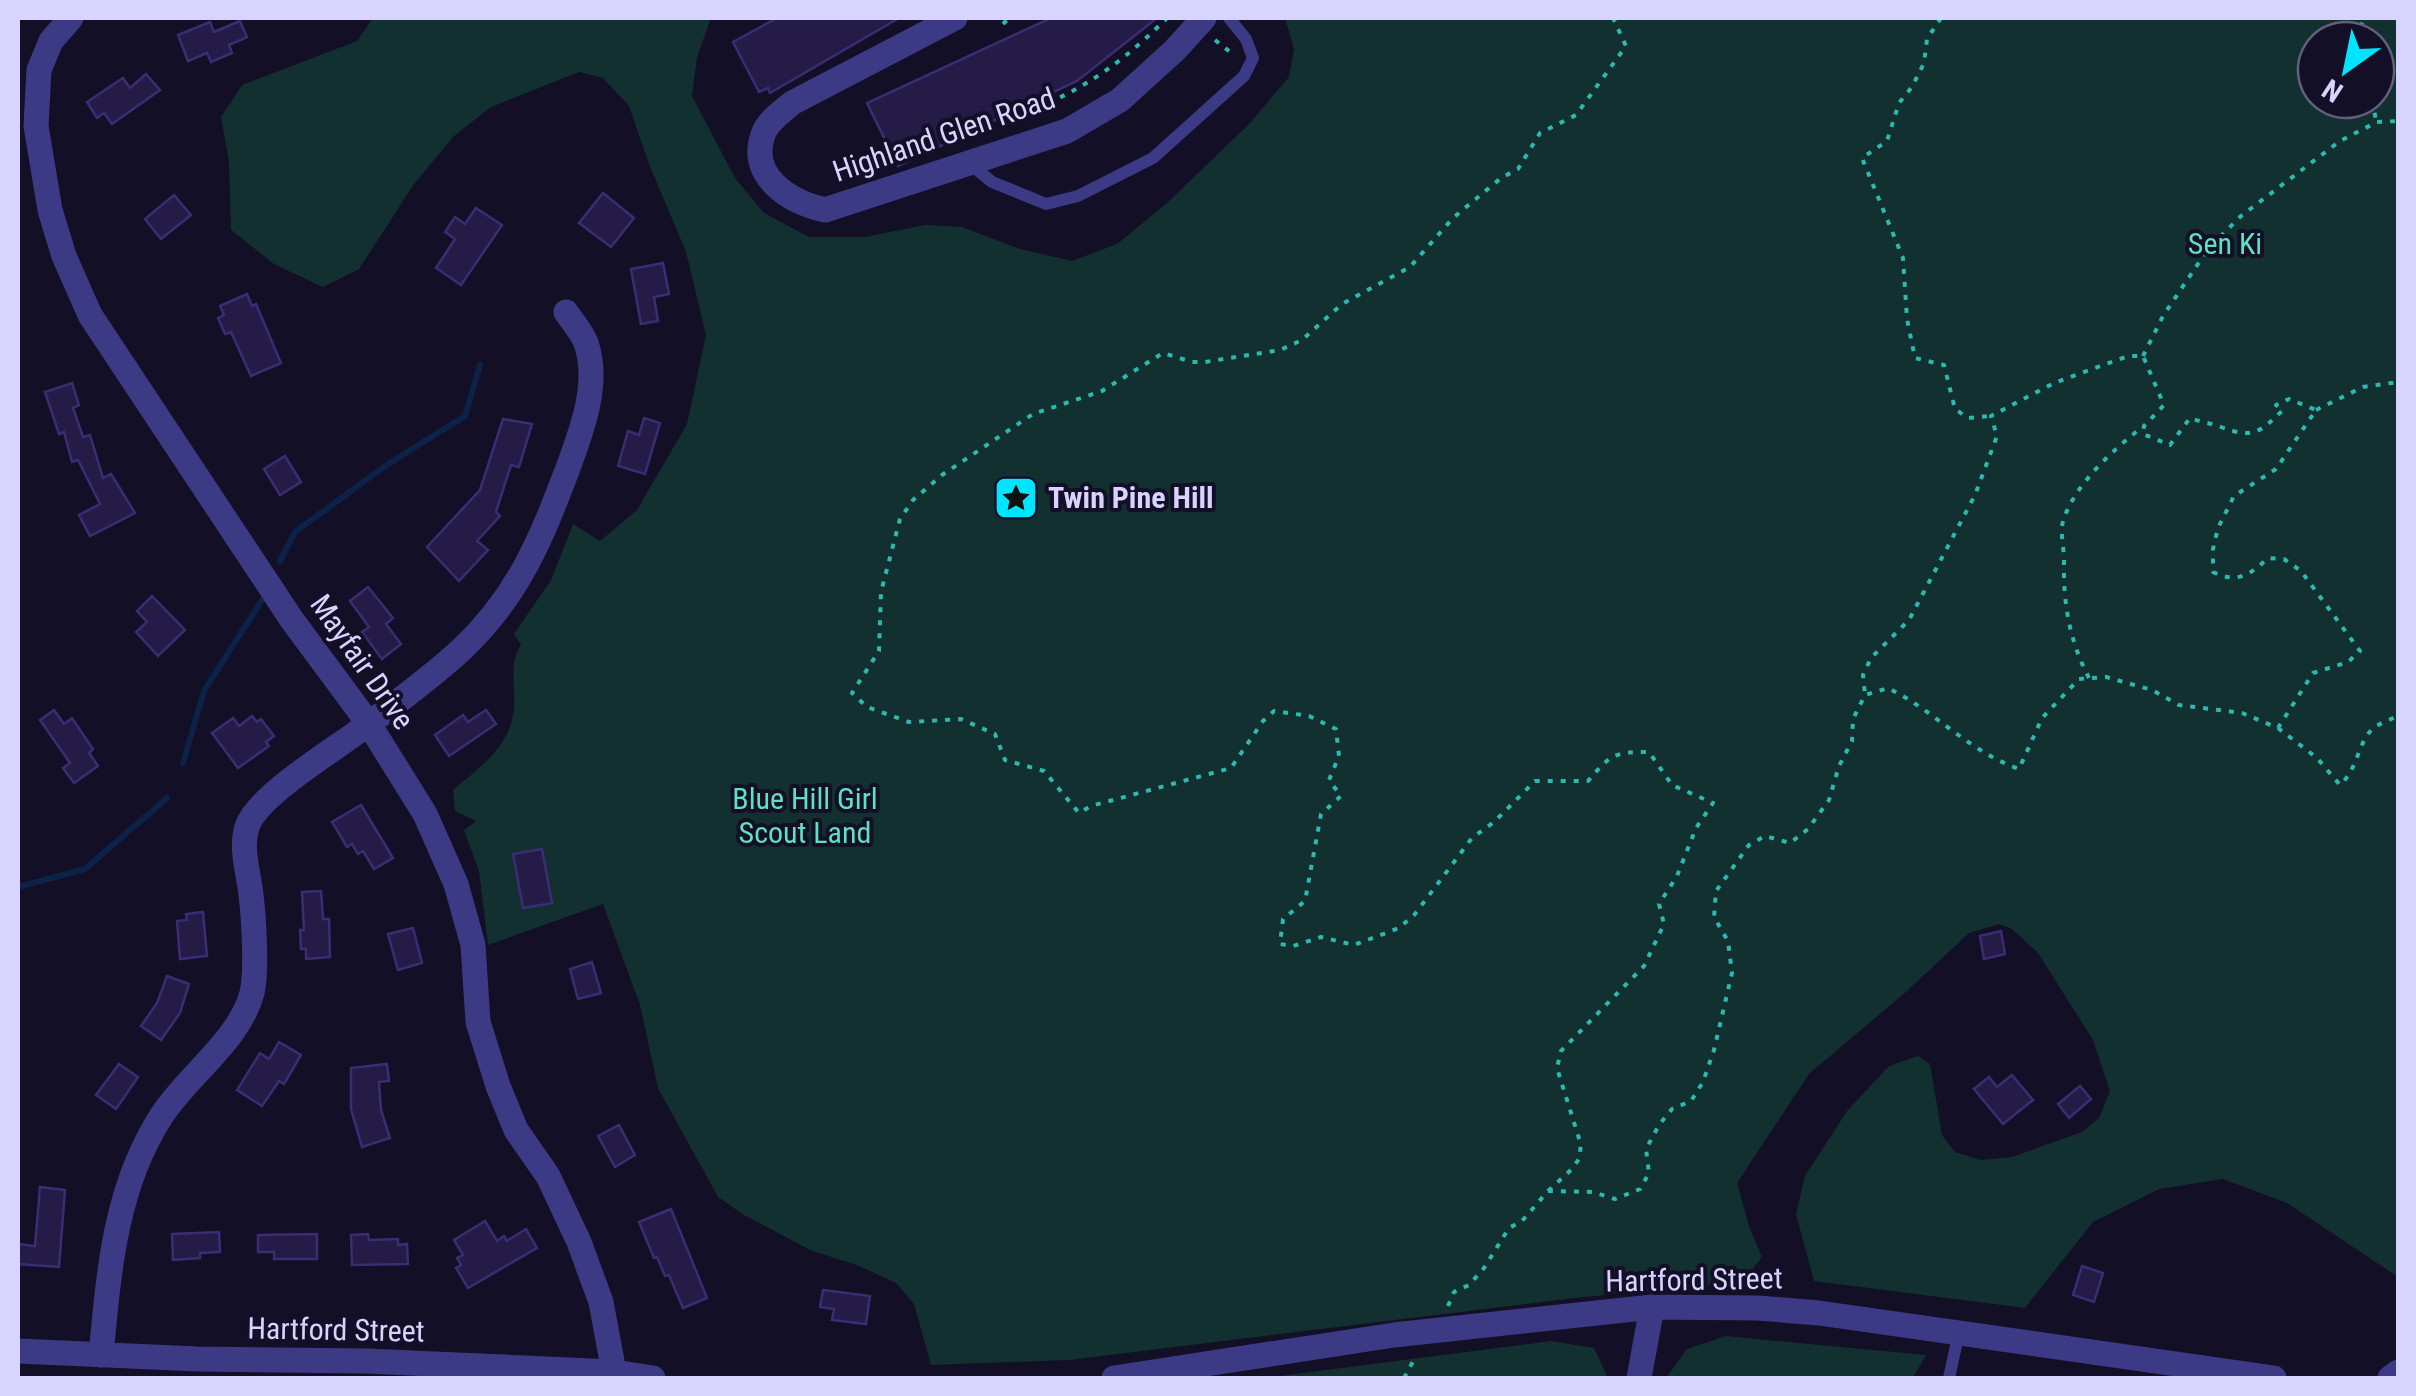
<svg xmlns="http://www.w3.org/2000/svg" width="2416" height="1396" font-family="'Roboto Condensed',sans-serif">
  <rect width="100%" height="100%" fill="#130f26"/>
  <g fill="#12302f" fill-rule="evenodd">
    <path d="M 373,18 L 711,18 L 697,57 L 692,96 L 735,178 L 764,213 L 809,237 L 865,237 L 925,225 L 962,227 L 1020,249 L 1072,261 L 1117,244 L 1167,203 L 1249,124 L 1289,77 L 1294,49 L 1285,18 L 2398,18 L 2398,1277 L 2287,1203 L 2223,1179 L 2159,1189 L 2093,1222 L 2025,1308 L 1814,1281 L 1796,1214 L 1805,1176 L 1847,1111 L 1889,1066 L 1918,1056 L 1930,1064 L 1942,1135 L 1955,1152 L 1980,1160 L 2012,1157 L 2082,1132 L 2099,1118 L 2110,1091 L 2093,1040 L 2038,953 L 2012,929 L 1999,924 L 1969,933 L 1907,991 L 1809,1074 L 1737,1183 L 1749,1226 L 1762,1257 L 1742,1282 L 1574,1298 L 1069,1360 L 931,1365 L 914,1304 L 896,1283 L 857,1265 L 812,1251 L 744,1215 L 718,1197 L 658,1088 L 640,1005 L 603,904 L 488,945 L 479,871 L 464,830 L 476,821 L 455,811 L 453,790 C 479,768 511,746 514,708 C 516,686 508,665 521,645 L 514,634 L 551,580 L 573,524 L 600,541 L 637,510 L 687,424 L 706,335 L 686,252 L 649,164 L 629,106 L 603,78 L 579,72 L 491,107 L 454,136 L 414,184 L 359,269 L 323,287 L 274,264 L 231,230 L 229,162 L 221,117 L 242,85 L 357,41 ZM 2316,40 L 2376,40 L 2376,100 L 2316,100 Z"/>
    <polygon points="1726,1336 1926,1355 1913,1378 1666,1378 1687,1349"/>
    <polygon points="1551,1341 1594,1348 1608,1378 1265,1378"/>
  </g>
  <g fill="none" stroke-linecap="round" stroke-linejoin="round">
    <g stroke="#0c2248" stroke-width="6">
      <polyline points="280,561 295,532 385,466 465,416 480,365"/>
      <polyline points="183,763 204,691 262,600"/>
      <polyline points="18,887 85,869 167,798"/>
    </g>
  </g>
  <g fill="#241b47" stroke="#3b2d73" stroke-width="2.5">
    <polygon points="777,18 899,18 770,93 768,88 759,92 733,42"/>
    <polygon points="1051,18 1157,18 1077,81 898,166 867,103"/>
    <polygon points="240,21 247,37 229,45 232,53 211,62 207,53 188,61 178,35 210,22 214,32"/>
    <polygon points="146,74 160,90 112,124 104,113 97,118 87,102 123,78 130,88"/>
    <polygon points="603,193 634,218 611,247 579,223"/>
    <polygon points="174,195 191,215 161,239 145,219"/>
    <polygon points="476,208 502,225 461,285 436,268 455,239 445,232 455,217 465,224"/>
    <polygon points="663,263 669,294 654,297 658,321 641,324 631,269"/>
    <polygon points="247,294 252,306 256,304 281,363 251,376 231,332 225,334 218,318 224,315 220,306"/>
    <polygon points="72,383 79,405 73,408 83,437 90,435 103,478 111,474 135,513 90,536 79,515 100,504 78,460 72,462 64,432 59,434 45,392"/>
    <polygon points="644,418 660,423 645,474 618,466 628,431 639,435"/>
    <polygon points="503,419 532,424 519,467 511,465 496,512 500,516 477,541 488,550 459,581 427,547 480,490"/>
    <polygon points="285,456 301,482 280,495 264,469"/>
    <polygon points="368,587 393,618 386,624 401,644 382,659 362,632 369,627 350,601"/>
    <polygon points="152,596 185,630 158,656 136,632 147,622 137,611"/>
    <polygon points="54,710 64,724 72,718 93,749 89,753 98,766 74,783 63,768 70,763 40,720"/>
    <polygon points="486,710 496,724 449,756 435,735 463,715 468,722"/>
    <polygon points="252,716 257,722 261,719 274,736 266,742 269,746 238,768 212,733 233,718 239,726"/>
    <polygon points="361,805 393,858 374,869 363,851 358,854 352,844 347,847 332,822"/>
    <polygon points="542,849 552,903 523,908 513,854"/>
    <polygon points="321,891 323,919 329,919 330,957 306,959 306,949 301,949 300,930 304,930 302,892"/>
    <polygon points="203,912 207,956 180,959 177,921 187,920 186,914"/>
    <polygon points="413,928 422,963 398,970 388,934"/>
    <polygon points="2001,931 2005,954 1984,959 1980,936"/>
    <polygon points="592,962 601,993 578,999 570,969"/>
    <polygon points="167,976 189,984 180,1013 161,1040 141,1026 157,1003"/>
    <polygon points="279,1042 301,1055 284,1084 279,1081 262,1106 237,1090 260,1053 269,1059"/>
    <polygon points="119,1064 138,1077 116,1109 96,1095"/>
    <polygon points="387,1064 389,1081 379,1082 381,1110 390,1138 362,1147 351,1109 351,1068"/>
    <polygon points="2012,1075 2033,1100 2003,1124 1974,1089 1989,1077 1997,1087"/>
    <polygon points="2080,1086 2091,1099 2069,1118 2058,1104"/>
    <polygon points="619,1125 635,1155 615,1167 598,1136"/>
    <polygon points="40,1187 65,1190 59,1267 18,1264 18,1244 35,1246"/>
    <polygon points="671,1209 707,1298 683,1308 669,1275 665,1276 657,1257 654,1258 639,1222"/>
    <polygon points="485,1221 497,1241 504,1236 507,1241 526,1229 537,1248 468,1288 456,1268 461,1265 457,1258 463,1255 454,1240"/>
    <polygon points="219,1232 220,1252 200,1253 200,1258 173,1260 172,1234"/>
    <polygon points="317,1234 317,1259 274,1259 274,1252 258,1252 258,1235"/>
    <polygon points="368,1234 369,1240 398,1239 398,1245 407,1244 408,1264 352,1265 351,1235"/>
    <polygon points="2082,1266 2103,1273 2094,1302 2073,1295"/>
    <polygon points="823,1290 870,1296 866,1324 832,1320 834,1309 820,1307"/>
  </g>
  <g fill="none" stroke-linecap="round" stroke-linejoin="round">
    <g stroke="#2fb8b0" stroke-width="4" stroke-dasharray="5 8" stroke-linecap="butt">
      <polyline points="1941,18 1927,39 1924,63 1912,87 1899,103 1887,141 1862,158 1903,258 1907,319 1915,358 1944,365 1955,409 1968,418 1991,416"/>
      <polyline points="1003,24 1009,18"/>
      <polyline points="1215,40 1234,55"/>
      <polyline points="2358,40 2363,18"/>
      <polyline points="2372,100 2376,120"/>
      <path d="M 988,127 C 1066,99 1108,77 1167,18"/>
      <polyline points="2143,356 2163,316 2208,249 2241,216 2340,141 2377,122 2398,121"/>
      <polyline points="2316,410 2363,387 2398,382"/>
      <path d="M 2089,678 C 2069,640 2063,602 2064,560 C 2064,548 2060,533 2063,521 C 2075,484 2112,451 2141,428"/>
      <path d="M 2278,728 L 2317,758 L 2340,785 C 2359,768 2358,739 2375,727 C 2382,722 2391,720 2398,715"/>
      <path d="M 1548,1191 L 1572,1169 L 1579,1159 L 1581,1145 L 1557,1068 L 1561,1051 L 1644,966 L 1664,924 L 1659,904 L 1677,876 L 1696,828 L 1713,803 L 1672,785 L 1649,752 C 1614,752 1611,754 1588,781 L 1535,781 L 1494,822 L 1472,838 L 1415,914 L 1399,928 L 1354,945 L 1321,937 L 1293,946 L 1280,944 L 1283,919 L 1305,901 L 1321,814 L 1341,796 L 1329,780 L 1339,756 L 1336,729 L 1309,716 L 1274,711 L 1263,721 L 1231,768 L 1091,806 L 1079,813 L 1044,771 L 1005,760 L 995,734 L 961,719 L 909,722 L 867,707 L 852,693 L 879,651 L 881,592 L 900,519 L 913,500 L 942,475 L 1033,414 L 1102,391 L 1163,353 L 1192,362 L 1205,362 L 1280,350 L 1302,340 L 1342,304 L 1410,267 L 1453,218 L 1501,178 L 1518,169 L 1540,133 L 1576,115 L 1626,46 L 1613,18"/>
      <path d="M 1448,1306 L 1454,1292 L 1469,1285 L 1484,1268 L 1509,1228 L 1522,1221 L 1548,1191 L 1593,1192 L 1615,1199 L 1640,1189 L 1649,1173 L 1646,1149 L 1659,1125 L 1672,1109 L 1691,1101 L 1703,1082 L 1714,1050 L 1732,973 L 1728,941 L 1714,917 L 1716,891 L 1749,845 L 1765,836 L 1790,843 L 1808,829 L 1829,800 L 1839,766 L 1852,741 L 1853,719 L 1865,695 L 1888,688 C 1935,711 1968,751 2019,769 L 2042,718 L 2079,679 L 2106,677 L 2152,690 L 2179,705 L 2242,713 L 2278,728 L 2313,673 L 2348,662 L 2360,651 L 2301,571 L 2284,559 L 2268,558 C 2250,575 2237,584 2213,572 L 2213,549 L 2218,528 L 2234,496 L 2276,469 L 2316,410 L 2289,399 L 2276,405 L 2283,410 C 2259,433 2253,439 2221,427 C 2211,423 2200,422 2190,418 L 2170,445 L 2143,434 L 2144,426 L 2164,405 L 2143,356 L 2128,356 L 2054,383 L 1991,416 L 1997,436 L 1975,495 L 1909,620 L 1871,658 L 1863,675 L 1865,695"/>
      <polyline points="1404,1378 1416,1356"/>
    </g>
    <g stroke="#3d3a85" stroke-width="12">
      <polyline points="969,163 992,182 1046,204 1078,196 1153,158 1244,76 1253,58 1246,39 1229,18"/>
      <polyline points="1949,1378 1959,1332"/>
    </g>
    <g stroke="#3d3a85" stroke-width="25">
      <polyline points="71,18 51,41 39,70 36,126 50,210 64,256 90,315 292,620 369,724 425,814 456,884 473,945 478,1022 498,1086 516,1130 548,1176 579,1242 601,1302 614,1372"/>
      <path d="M 955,18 L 792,103 C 783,111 769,120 764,132 C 746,176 790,202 825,210 L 1067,131 L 1120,100 L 1175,50 L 1204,18"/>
      <path d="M 101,1355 C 109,1271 115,1187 162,1115 C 188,1075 239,1041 252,993 C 257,972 254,919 251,895 C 249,874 240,849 247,827 C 257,795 339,747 367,725 C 399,701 433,676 462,649 C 519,595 541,539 568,468 C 582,430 600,383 586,343 C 582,332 572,321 566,312"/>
      <polyline points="1639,1378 1652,1307"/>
      <polyline points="2390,1378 2398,1372"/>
    </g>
    <g stroke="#3d3a85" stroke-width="25">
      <polyline points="18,1351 197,1359 366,1361 614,1372 653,1378"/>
      <polyline points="1114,1378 1394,1335 1652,1307 1758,1308 1819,1313 2274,1378"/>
    </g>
  </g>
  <defs>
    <symbol id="sight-square" viewBox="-11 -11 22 22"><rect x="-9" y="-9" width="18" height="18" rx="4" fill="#00e5ff" stroke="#130f26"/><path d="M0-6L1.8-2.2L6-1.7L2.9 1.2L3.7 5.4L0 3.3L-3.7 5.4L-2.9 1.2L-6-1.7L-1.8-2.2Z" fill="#111"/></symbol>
  </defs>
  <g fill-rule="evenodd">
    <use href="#sight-square" x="991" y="473" width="50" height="50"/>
  </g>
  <g text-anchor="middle" stroke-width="8" stroke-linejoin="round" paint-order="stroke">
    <g font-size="30" fill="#d9d4ff" stroke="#130f26">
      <text transform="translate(944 135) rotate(-19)" y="10">Highland Glen Road</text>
      <text transform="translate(362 662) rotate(55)" y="10">Mayfair Drive</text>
      <text transform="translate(1694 1280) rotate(-1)" y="10">Hartford Street</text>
      <text transform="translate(336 1330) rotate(1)" y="10">Hartford Street</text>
    </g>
    <g font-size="30" fill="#5fe0c0" stroke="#130f26">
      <text x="2225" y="254">Sen Ki</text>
      <text x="805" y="809">Blue Hill Girl<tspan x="805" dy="34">Scout Land</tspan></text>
    </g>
    <g font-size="30" font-weight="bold" fill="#d9d4ff" stroke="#130f26" text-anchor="start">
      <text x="1048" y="508">Twin Pine Hill</text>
    </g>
  </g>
  <rect width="2416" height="1396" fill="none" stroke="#d9d4ff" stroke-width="40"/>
  <g transform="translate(2346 70) rotate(213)"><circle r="48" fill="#130f26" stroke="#625e7d" stroke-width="2.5"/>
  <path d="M0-8L18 38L0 25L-18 38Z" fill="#00e5ff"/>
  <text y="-15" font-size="28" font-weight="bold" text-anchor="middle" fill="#d9d4ff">N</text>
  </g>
</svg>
